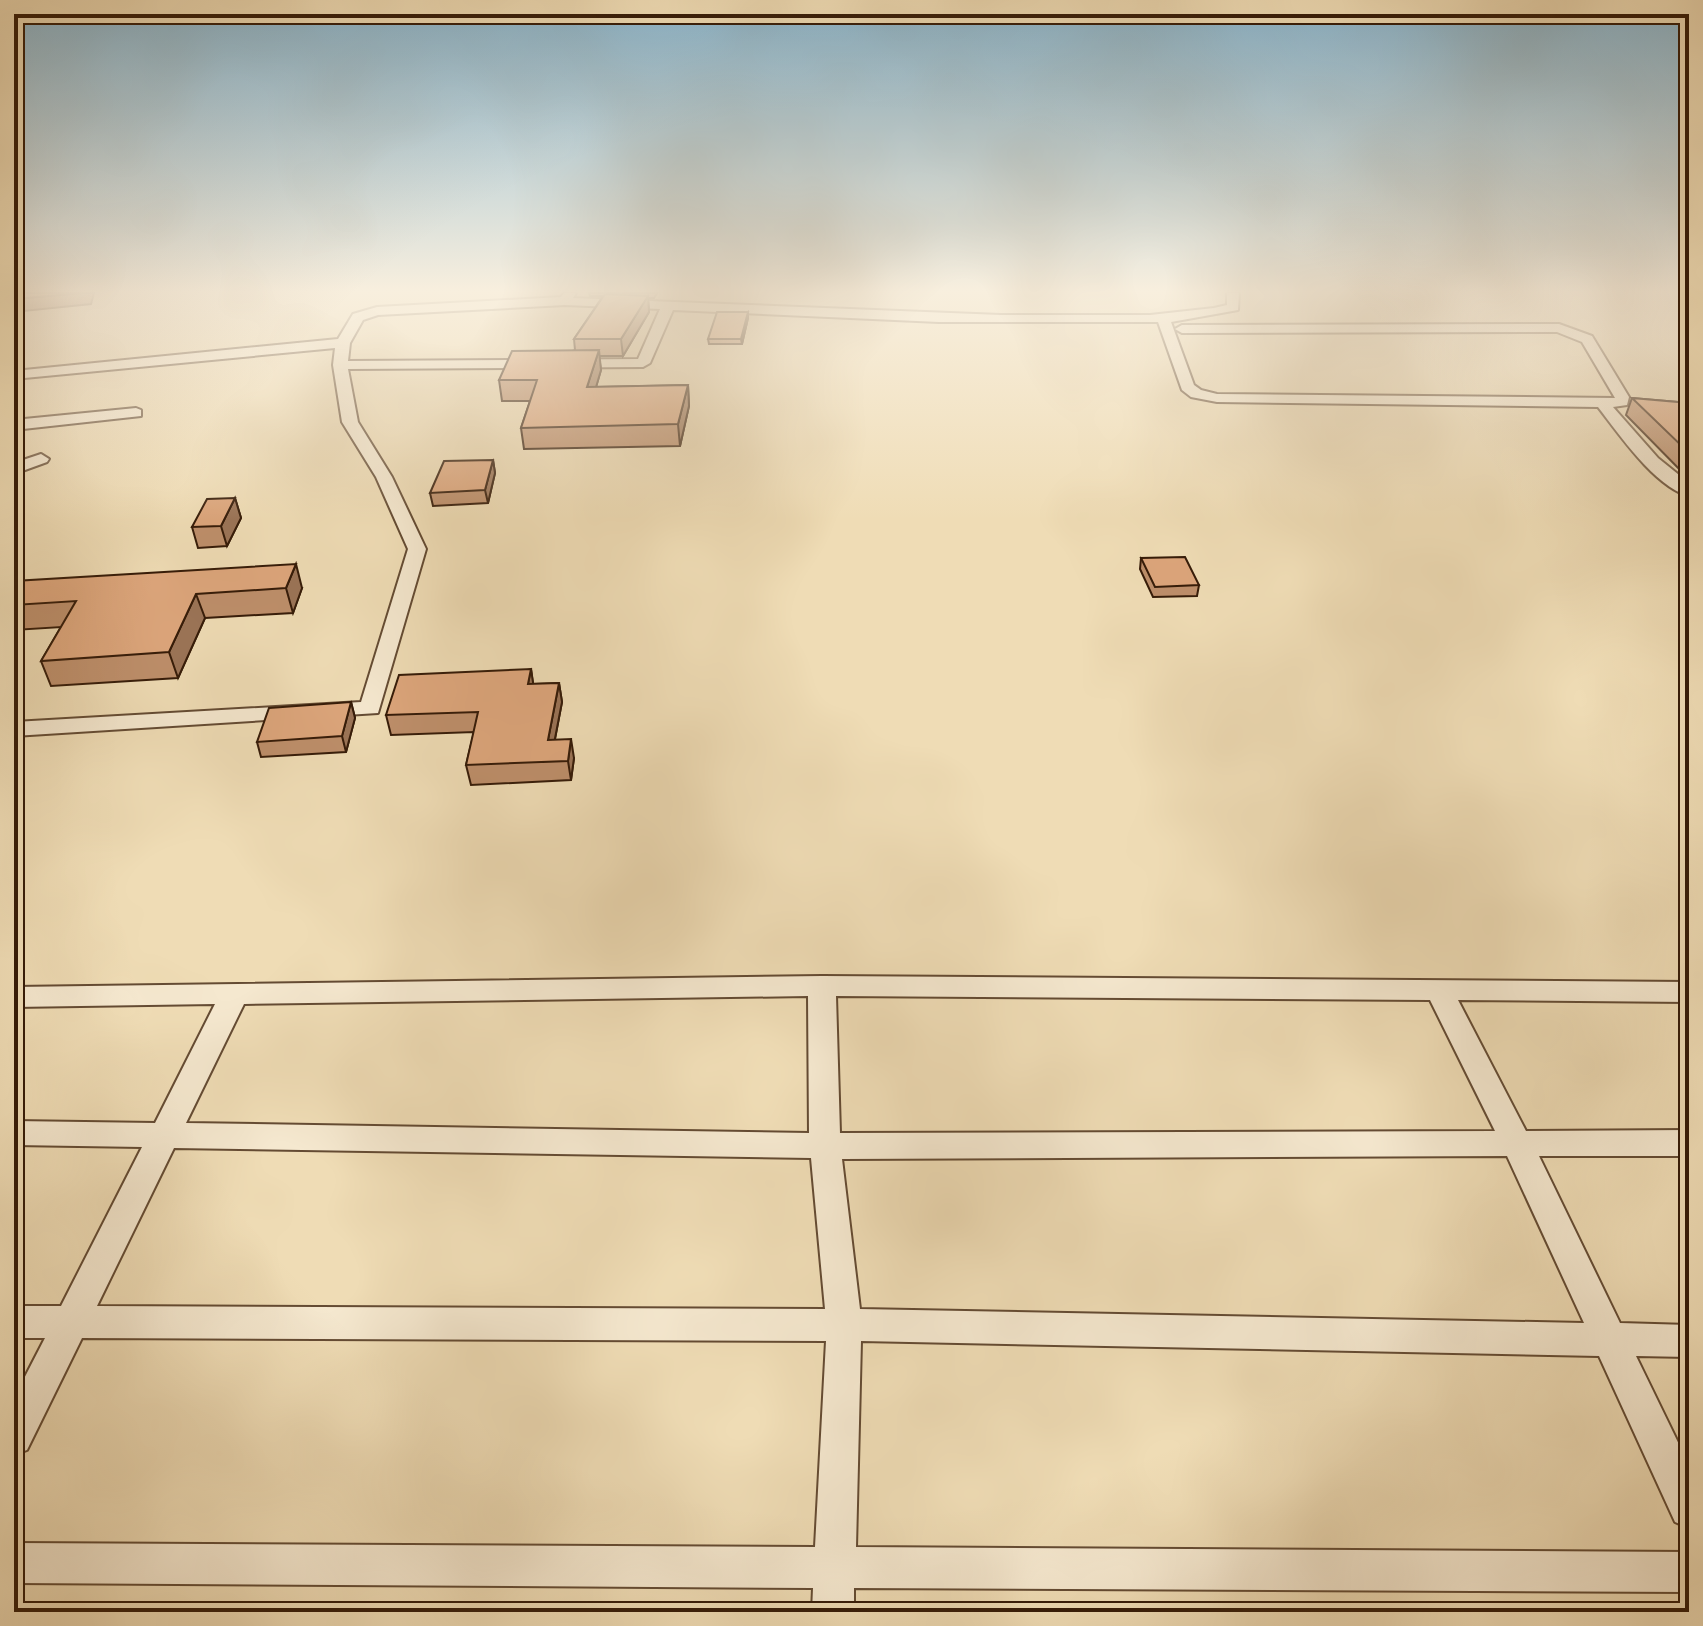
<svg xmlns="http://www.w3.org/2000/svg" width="1703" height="1626" font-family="Vollkorn,serif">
  <rect width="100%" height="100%" fill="#efdcb5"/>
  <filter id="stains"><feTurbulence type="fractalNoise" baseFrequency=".0025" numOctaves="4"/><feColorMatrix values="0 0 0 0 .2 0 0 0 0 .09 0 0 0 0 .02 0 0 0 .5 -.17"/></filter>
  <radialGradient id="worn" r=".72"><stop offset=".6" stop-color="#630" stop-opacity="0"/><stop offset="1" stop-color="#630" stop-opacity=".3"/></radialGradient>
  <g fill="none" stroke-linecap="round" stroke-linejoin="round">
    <defs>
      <g id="minor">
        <path d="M 564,293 L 576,293 L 573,298 L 1001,315 L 1150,315 L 1214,308 L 1227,305 L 1227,293 L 1239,293 L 1238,310 L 1171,322 L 1194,385 L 1201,390 L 1217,394 L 1615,398 L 1582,342 L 1557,332 L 1182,333 L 1175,329 L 1182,325 L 1559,324 L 1592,336 L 1629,397 L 1627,405 L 1613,407 L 1658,458 L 1689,483 L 1689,496 C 1655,487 1619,434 1598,407 L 1217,402 L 1191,397 L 1182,390 L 1158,322 L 939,322 L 673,310 L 650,363 L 643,367 L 348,369 L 358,422 L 392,477 L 426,549 L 378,713 L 14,736 L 14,722 L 361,702 L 408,549 L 376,477 L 342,422 L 333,365 L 335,348 L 14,379 L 14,371 L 338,339 L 353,314 L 377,307 L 561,297 ZM 565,305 L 660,309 L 638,359 L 348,361 L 350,343 L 363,320 L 378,315 Z"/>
        <polygon points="136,408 141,410 141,416 14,430 14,420"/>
        <polygon points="41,454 49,459 47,462 14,474 14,463"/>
        <path d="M 822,976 L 1689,982 L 1689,1002 L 1458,1000 L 1526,1131 L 1689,1130 L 1689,1156 L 1539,1156 L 1620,1323 L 1689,1325 L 1689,1357 L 1636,1356 L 1689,1465 L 1689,1528 L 1675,1522 L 1599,1356 L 861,1341 L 856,1547 L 1689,1552 L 1689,1592 L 854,1588 L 854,1612 L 812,1612 L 813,1588 L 14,1583 L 14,1543 L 815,1547 L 826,1341 L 82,1338 L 27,1450 L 14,1455 L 14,1398 L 45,1338 L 14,1338 L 14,1306 L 61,1306 L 142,1147 L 14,1145 L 14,1121 L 155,1123 L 215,1004 L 14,1007 L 14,987 ZM 808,996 L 809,1133 L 186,1123 L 244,1004 ZM 836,996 L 1430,1000 L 1495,1131 L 840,1133 ZM 174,1148 L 811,1158 L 825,1309 L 97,1306 ZM 1507,1156 L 1584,1323 L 860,1309 L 842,1159 Z"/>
      </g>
    </defs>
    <use href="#minor" stroke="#644b33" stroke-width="4"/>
    <use href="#minor" fill="#f5e8cf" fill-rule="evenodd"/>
  </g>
  <g fill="#be8f6b" stroke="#351b08" stroke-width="2">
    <polygon points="589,293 657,293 654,298 648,298 649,312 623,356 599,356 601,370 596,387 688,385 689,406 680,446 524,449 521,428 530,401 502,401 499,380 575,350 574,339 603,296 590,296"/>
    <polygon points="748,312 748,318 742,344 709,344 708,339"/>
    <polygon points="1632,398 1689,403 1689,479 1626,415"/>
    <polygon points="493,460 495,473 488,503 433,506 430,493"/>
    <polygon points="235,498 241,518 227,546 198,548 192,527"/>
    <polygon points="1141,558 1199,585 1197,596 1153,597 1140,569"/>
    <polygon points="14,581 302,588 293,613 205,618 178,678 51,686 41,661 61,627 14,630"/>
    <polygon points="531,669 533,684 559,683 562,702 555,739 574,758 571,780 471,785 466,765 474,732 391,735 386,715"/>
    <polygon points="351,702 355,718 346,752 261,757 257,742"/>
  </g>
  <g fill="#9b7457" stroke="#351b08" stroke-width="2">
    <polygon points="82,293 94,293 91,304 14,312 14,299"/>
    <polygon points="648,296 649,312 623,356 621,339"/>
    <polygon points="748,312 748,318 742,344 741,339"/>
    <polygon points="599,350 601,370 590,408 587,387"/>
    <polygon points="688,385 689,406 680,446 678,424"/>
    <polygon points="493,460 495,473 488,503 485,490"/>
    <polygon points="235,498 241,518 227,546 221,526"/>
    <polygon points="296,564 302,588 293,613 286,588"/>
    <polygon points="196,594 205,618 178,678 169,652"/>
    <polygon points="531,669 534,689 528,684"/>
    <polygon points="559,683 562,702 551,759 548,740"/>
    <polygon points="351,702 355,718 346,752 342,736"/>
    <polygon points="571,739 574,758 571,780 568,761"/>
  </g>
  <g fill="#dda67c" stroke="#351b08" stroke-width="2">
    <polygon points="14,293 82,293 14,299"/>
    <polygon points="605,294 648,296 621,339 574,339"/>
    <polygon points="717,312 748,312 741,339 708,339"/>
    <polygon points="599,350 587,387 688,385 678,424 521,428 537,380 499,380 512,351"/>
    <polygon points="1632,398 1689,403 1689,453"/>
    <polygon points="493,460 485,490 430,493 444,461"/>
    <polygon points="235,498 221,526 192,527 207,499"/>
    <polygon points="1185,557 1199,585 1155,587 1141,558"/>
    <polygon points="296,564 286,588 196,594 169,652 41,661 76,601 14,605 14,581"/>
    <polygon points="531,669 528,684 559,683 548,740 571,739 568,761 466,765 478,712 386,715 399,675"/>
    <polygon points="351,702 342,736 257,742 269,708"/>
  </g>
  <linearGradient id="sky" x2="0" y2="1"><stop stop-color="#89b7d1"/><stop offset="0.56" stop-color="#f8efde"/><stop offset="1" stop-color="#f8efde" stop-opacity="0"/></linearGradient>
  <rect width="1703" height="520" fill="url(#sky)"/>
  <rect width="1703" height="1626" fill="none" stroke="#efdcb5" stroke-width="48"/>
  <rect x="16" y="16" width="1671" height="1594" fill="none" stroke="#351b08" stroke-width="4"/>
  <rect x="24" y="24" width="1655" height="1578" fill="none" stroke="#351b08" stroke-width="2"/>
  <rect width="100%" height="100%" filter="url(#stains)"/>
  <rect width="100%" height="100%" fill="url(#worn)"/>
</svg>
